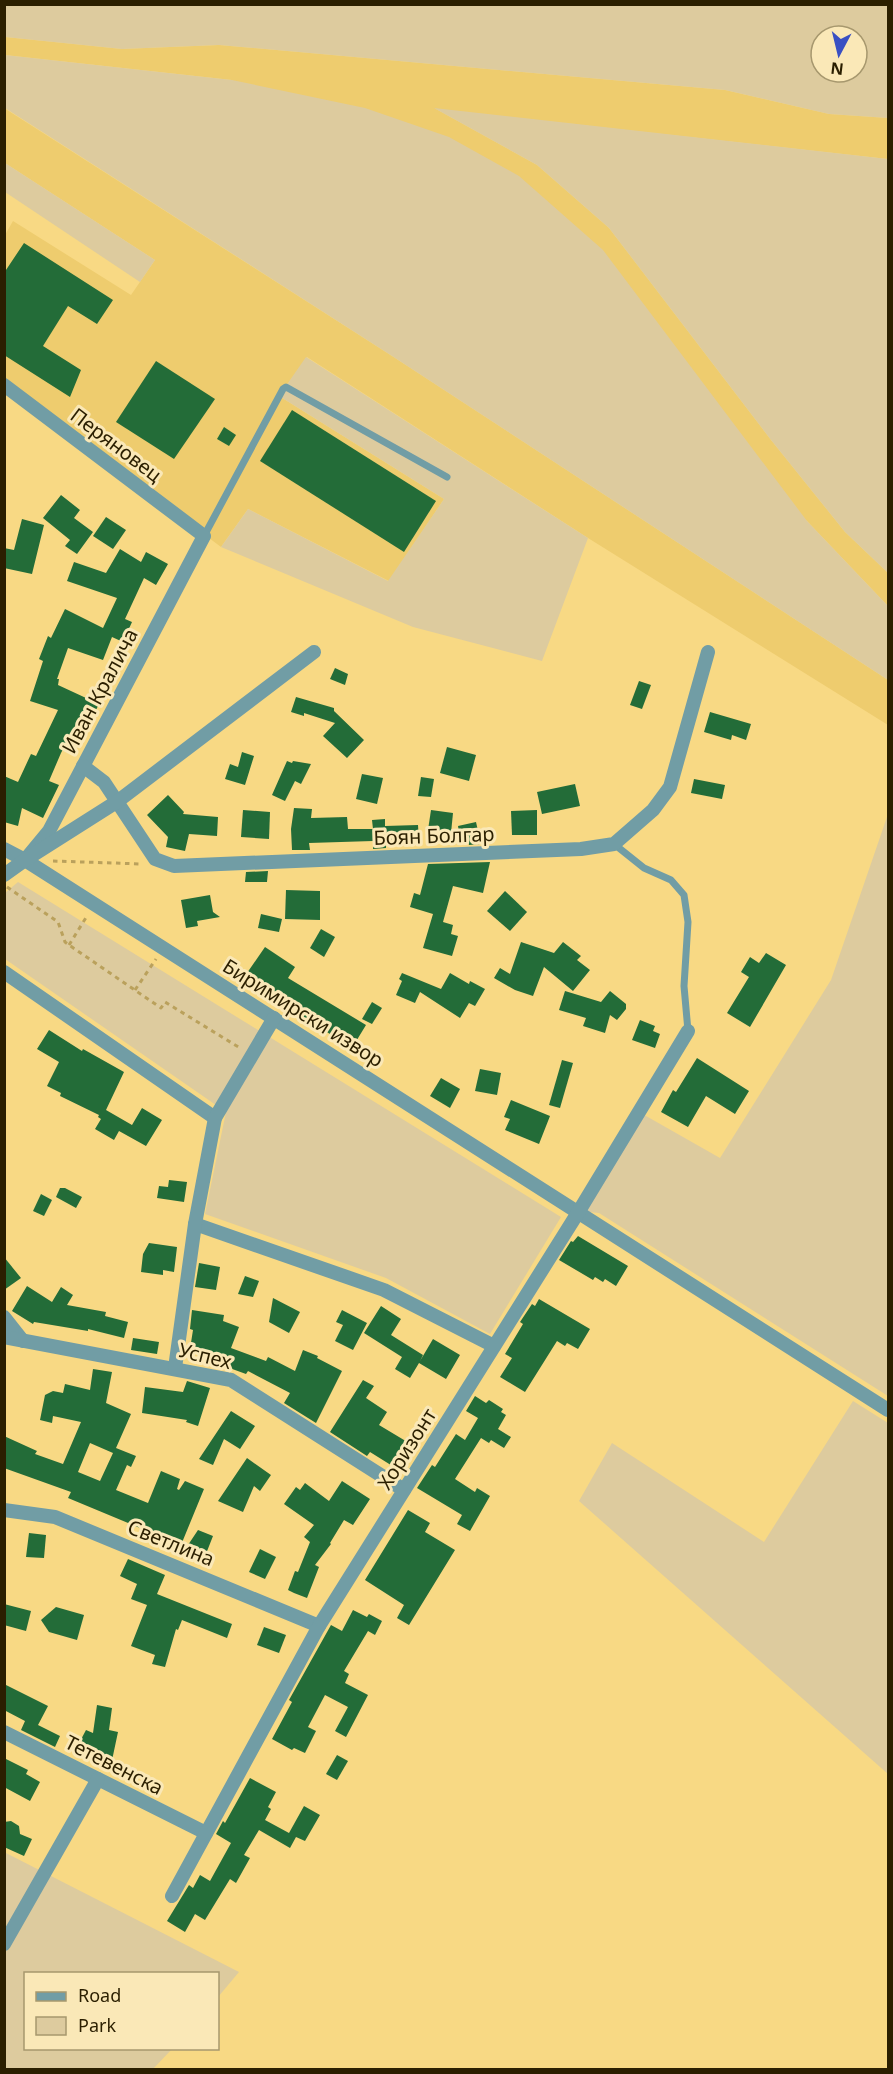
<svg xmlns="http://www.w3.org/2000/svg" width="893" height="2074" font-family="'Noto Sans',sans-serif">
  <rect width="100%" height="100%" fill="#f8d984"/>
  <g fill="#eecc6e">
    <polygon points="5,37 122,49 219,45 725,90 829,114 888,118 888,159 436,109 537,165 609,228 771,440 845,532 888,573 888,606 807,521 232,80 5,55"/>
    <polygon points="4,108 392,356 888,680 888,725 588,538 307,357 279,396 444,499 389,581 248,509 221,547 5,385 5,235 13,221 131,295 155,260 5,163"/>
  </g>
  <g fill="#ddcb9e" fill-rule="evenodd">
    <path d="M 5,4 L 888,5 L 888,118 L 829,114 L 725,90 L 219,45 L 122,49 L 5,37 ZM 821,36 L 857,36 L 857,72 L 821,72 Z"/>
    <polygon points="5,55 232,80 365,108 449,137 519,176 603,250 807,521 888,606 888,680 392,356 5,108"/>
    <polygon points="434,108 888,159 888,573 845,532 771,440 609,228 537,165"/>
    <polygon points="5,163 155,260 140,282 5,192"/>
    <polygon points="306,357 588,538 542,661 413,627 221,547 248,509 388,581 444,499 279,396"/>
    <polygon points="888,814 888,1396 599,1213 579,1211 639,1112 720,1158 831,980"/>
    <polygon points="18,882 561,1217 490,1334 386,1278 205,1214 226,1112 5,959 5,893"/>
    <polygon points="853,1401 888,1423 888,1774 579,1501 612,1443 764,1542"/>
    <polygon points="4,1852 239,1972 218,1997 218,1974 26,1974 26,2048 172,2049 153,2069 5,2069"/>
  </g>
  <g fill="#236c38" fill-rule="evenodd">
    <polygon points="24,243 113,300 97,324 68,306 43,346 81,370 70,397 4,355 4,273"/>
    <polygon points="156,361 215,399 174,459 116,422"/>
    <polygon points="292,410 436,501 404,552 260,461"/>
    <polygon points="224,427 236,435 229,446 217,439"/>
    <polygon points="61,495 80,510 74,518 93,532 77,554 65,546 70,540 43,518"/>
    <polygon points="106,517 126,530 113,549 93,536"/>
    <polygon points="22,519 44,525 32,574 4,568 4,548 14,550"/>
    <polygon points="120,549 141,562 146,552 168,564 156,585 144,578 125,619 132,622 123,642 112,637 103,660 68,648 57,679 59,679 58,685 99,704 89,724 79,719 61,753 49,781 59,785 43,818 22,808 18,826 4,822 4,776 18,782 31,754 36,756 58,710 30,701 43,661 39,659 48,636 51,638 65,609 103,628 117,598 67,581 74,562 106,573"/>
    <polygon points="335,668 348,674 345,685 330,679"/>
    <polygon points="639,681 651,685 642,709 630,705"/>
    <polygon points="296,697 334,708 334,711 364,740 347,758 323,736 335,723 304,713 304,716 291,712"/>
    <polygon points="710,712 751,724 746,740 732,735 731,740 704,732"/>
    <polygon points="447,747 476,755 469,781 440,773"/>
    <polygon points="242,752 254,756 245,785 225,779 230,764 238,767"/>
    <polygon points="287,761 292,763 293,761 311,764 301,784 295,781 285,801 272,795"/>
    <polygon points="362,774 383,778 377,804 356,799"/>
    <polygon points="421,777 434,779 431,797 418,796"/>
    <polygon points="694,779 725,785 722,799 691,793"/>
    <polygon points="575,784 580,806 542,814 537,792"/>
    <polygon points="168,795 184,812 183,814 218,817 217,836 189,834 185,851 166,847 168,837 147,815"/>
    <polygon points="294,808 312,809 311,818 347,817 348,829 373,829 372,820 385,819 385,826 418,825 419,842 386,842 386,848 373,849 373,841 309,843 310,850 292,850 291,829"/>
    <polygon points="243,810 270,812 269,839 241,837"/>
    <polygon points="431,810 453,813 451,833 428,830"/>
    <polygon points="537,810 537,835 512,835 511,811"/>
    <polygon points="476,822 481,844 469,845 467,836 460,838 458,826"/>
    <polygon points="490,862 483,893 453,886 443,922 453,925 451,934 458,936 452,956 423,948 433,914 410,907 414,893 420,895 428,864"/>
    <polygon points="268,871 267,882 245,882 246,872"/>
    <polygon points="286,890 320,891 320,920 285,919"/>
    <polygon points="505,891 527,912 510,931 487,911"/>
    <polygon points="210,895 213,912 220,917 197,921 198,926 186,928 181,900"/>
    <polygon points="261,914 282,919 279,932 258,928"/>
    <polygon points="321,929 335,937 324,957 310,948"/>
    <polygon points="521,942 554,953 563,942 581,956 577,960 590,970 573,991 544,967 533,996 515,990 494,978 500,968 510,974"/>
    <polygon points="265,947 295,967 288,978 366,1025 352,1048 289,1008 292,1003 247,973"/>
    <polygon points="766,953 786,965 750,1027 727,1013 749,977 741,972 750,957 759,963"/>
    <polygon points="402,973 441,989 450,973 469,984 470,981 485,989 475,1006 469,1003 460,1018 420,992 415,1003 396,995 402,981 399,979"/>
    <polygon points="565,991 601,1002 610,991 626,1004 626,1009 617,1020 610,1015 605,1033 583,1026 586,1018 559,1010"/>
    <polygon points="372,1002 382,1008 372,1024 362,1019"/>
    <polygon points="640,1020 655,1026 653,1031 660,1034 655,1048 632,1040"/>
    <polygon points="49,1030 82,1051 83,1049 124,1072 106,1110 132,1125 142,1108 162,1120 146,1146 119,1131 114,1140 95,1129 101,1119 98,1117 99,1115 60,1096 61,1093 47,1086 59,1062 37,1049"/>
    <polygon points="697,1058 749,1091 735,1114 706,1096 688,1127 661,1112 673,1090 676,1092"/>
    <polygon points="562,1060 573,1063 560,1108 549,1105"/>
    <polygon points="480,1069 501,1073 497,1095 475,1091"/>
    <polygon points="441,1078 460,1089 450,1108 430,1096"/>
    <polygon points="511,1100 550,1116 539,1144 505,1130 510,1119 504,1117"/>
    <polygon points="169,1180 187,1182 184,1202 157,1198 159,1186 168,1187"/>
    <polygon points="60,1188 65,1188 82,1197 76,1208 56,1197"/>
    <polygon points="41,1194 52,1200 44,1216 33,1211"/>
    <polygon points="578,1236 628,1266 616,1286 605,1279 603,1282 595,1277 593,1280 559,1260 571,1241 573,1242"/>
    <polygon points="149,1243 177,1247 174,1272 163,1270 163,1275 141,1272 143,1254"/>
    <polygon points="4,1257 21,1278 4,1290"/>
    <polygon points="199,1263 220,1267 216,1290 195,1287"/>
    <polygon points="245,1276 259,1281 253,1297 238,1294"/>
    <polygon points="27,1286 52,1302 61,1287 73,1295 67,1305 106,1312 105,1316 128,1322 124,1338 88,1329 88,1331 34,1322 33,1324 12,1311"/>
    <polygon points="273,1298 300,1312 289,1333 269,1322"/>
    <polygon points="539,1299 590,1329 578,1349 567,1343 565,1346 557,1341 525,1392 500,1377 512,1358 505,1354 523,1324 520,1322 532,1304 535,1306"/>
    <polygon points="381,1306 401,1319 391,1335 423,1355 420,1361 433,1339 460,1355 446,1379 419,1363 410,1378 395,1369 402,1357 364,1333"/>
    <polygon points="192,1310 224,1315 223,1321 239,1327 231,1348 266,1361 268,1357 295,1371 303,1350 318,1356 317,1358 342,1371 316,1423 284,1403 290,1393 248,1371 246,1374 213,1362 216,1353 190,1349 193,1330 190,1329"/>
    <polygon points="342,1310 367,1323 353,1350 335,1341 343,1325 336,1322"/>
    <polygon points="133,1338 159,1342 157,1354 131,1350"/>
    <path d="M 93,1369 L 112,1372 L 106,1403 L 131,1414 L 116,1448 L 136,1456 L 131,1467 L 127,1465 L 116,1490 L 148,1503 L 161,1471 L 180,1479 L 177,1489 L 179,1490 L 185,1481 L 204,1489 L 181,1545 L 68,1498 L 71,1492 L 4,1468 L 4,1436 L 37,1451 L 35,1454 L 63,1464 L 81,1422 L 53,1416 L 52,1423 L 40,1420 L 45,1395 L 53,1391 L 63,1393 L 65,1384 L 90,1390 ZM 90,1443 L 113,1453 L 100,1481 L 78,1472 Z"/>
    <polygon points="363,1380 374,1386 366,1398 387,1412 379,1425 409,1443 394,1467 370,1452 367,1456 330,1432"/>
    <polygon points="187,1381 210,1388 198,1426 186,1422 187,1420 142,1413 145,1387 183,1392"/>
    <polygon points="475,1396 486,1403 489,1400 503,1409 501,1412 506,1415 498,1429 511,1437 504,1448 491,1440 489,1443 481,1438 455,1479 475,1492 477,1488 490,1496 470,1531 457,1524 462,1515 417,1488 432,1465 435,1467 456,1434 465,1440 478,1418 466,1411"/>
    <polygon points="231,1411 255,1426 240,1449 224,1439 213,1465 199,1459"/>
    <polygon points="247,1458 271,1475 260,1491 254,1486 243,1512 218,1501"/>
    <polygon points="342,1481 370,1499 353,1525 344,1520 330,1543 331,1544 315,1565 319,1567 307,1598 294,1593 288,1590 295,1571 298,1572 310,1542 304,1537 314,1525 284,1504 296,1487 300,1490 305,1483 329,1501"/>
    <polygon points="408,1510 430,1523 425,1532 455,1550 409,1625 397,1618 404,1605 365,1580"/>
    <polygon points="198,1530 213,1536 202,1564 186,1557 189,1549 186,1548"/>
    <polygon points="29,1533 46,1535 44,1558 26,1557"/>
    <polygon points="260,1549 276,1557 265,1579 249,1572"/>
    <polygon points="128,1559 165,1575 157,1594 232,1624 227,1638 182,1620 178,1630 176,1629 165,1667 152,1664 155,1655 131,1646 147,1605 131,1599 137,1584 120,1576"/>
    <polygon points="4,1604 31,1611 26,1631 4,1625"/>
    <polygon points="56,1607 84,1615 77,1640 49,1632 41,1620"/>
    <polygon points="353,1610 367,1617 369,1614 382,1621 375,1635 368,1631 344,1671 349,1674 345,1683 368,1695 346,1737 335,1731 348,1707 325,1695 308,1727 316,1731 305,1753 294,1748 292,1750 272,1739 292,1702 289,1700 331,1625 342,1631"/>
    <polygon points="264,1627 286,1635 279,1653 257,1645"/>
    <polygon points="4,1684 48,1706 38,1725 60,1736 55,1747 21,1730 25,1721 4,1710"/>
    <polygon points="97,1705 112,1708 109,1730 118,1732 111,1765 77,1747 86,1730 93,1733"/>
    <polygon points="337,1755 348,1761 337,1780 326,1774"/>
    <polygon points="4,1758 28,1770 26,1774 40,1782 30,1801 4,1787"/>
    <polygon points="250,1778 276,1792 268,1807 271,1809 265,1820 289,1833 304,1806 320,1815 305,1841 296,1837 290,1848 259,1830 244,1855 250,1858 236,1883 230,1879 205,1920 195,1914 185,1932 167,1921 189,1885 193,1888 200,1875 210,1881 231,1843 216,1834 223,1821 225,1823"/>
    <polygon points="11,1821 19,1826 20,1834 32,1839 24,1856 4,1847 4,1822"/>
  </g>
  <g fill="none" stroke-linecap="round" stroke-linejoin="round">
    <g stroke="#baa15c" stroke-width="3" stroke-dasharray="4.5 4.5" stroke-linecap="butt">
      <polyline points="53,861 142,864"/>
      <polyline points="7,887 58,922 65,942 69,945 161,1008 165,1002 240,1048"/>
      <polyline points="69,945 87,916"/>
      <polyline points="135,990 156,959"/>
    </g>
    <g stroke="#719da5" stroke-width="7">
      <polyline points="204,536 283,389 286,387 447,477"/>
      <polyline points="614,844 644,868 671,880 684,895 688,922 684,986 688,1031"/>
    </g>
    <g stroke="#719da5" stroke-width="14">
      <polyline points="4,385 204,536 49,831 25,860"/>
      <polyline points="83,766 104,782 155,859 174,866 581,849 614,844 653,810 670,787 708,652"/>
      <polyline points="4,849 25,860 888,1410"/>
      <polyline points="4,875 25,860 118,801 314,652"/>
      <polyline points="4,972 215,1118"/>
      <polyline points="195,1224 384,1290 494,1346"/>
      <polyline points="4,1317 23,1341"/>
      <polyline points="4,1337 231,1380 404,1490"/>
      <polyline points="175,1368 195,1224 215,1118 274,1018"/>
      <polyline points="4,1510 55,1517 319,1626"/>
      <polyline points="4,1732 206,1833"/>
      <polyline points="172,1896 319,1626 579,1211 688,1031"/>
      <polyline points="4,1944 98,1779"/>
    </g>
  </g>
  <g text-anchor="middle" stroke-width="6" stroke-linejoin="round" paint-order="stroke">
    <g font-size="20" fill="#2b1f00" stroke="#fae8b7">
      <text transform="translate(116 445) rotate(37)" y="7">Перяновец</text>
      <text transform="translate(100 691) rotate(-62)" y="7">Иван Кралича</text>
      <text transform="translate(434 836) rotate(-2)" y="7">Боян Болгар</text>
      <text transform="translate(303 1013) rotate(32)" y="7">Биримирски извор</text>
      <text transform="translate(205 1356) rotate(14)" y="7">Успех</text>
      <text transform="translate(407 1449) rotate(-58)" y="7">Хоризонт</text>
      <text transform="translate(171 1543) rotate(22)" y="7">Светлина</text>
      <text transform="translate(114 1765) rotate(27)" y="7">Тетевенска</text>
    </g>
  </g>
  <rect width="893" height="2074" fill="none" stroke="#2b1f00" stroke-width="12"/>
  <rect x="24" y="1972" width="195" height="78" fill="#fae8b7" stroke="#a7986e" stroke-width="1.5"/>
  <rect x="36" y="1992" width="30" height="9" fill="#719da5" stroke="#a7986e" stroke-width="1.5"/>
  <text x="78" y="2002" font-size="18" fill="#2b1f00">Road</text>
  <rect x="36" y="2017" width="30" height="18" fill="#ddcb9e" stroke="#a7986e" stroke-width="1.5"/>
  <text x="78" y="2032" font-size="18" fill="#2b1f00">Park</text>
  <g transform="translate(839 54) rotate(187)"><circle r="28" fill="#fae8b7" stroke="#a7986e" stroke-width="1.5"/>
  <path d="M0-4.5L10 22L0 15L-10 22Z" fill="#3950c3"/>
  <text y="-9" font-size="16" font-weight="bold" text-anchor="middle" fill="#2b1f00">N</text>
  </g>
</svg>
